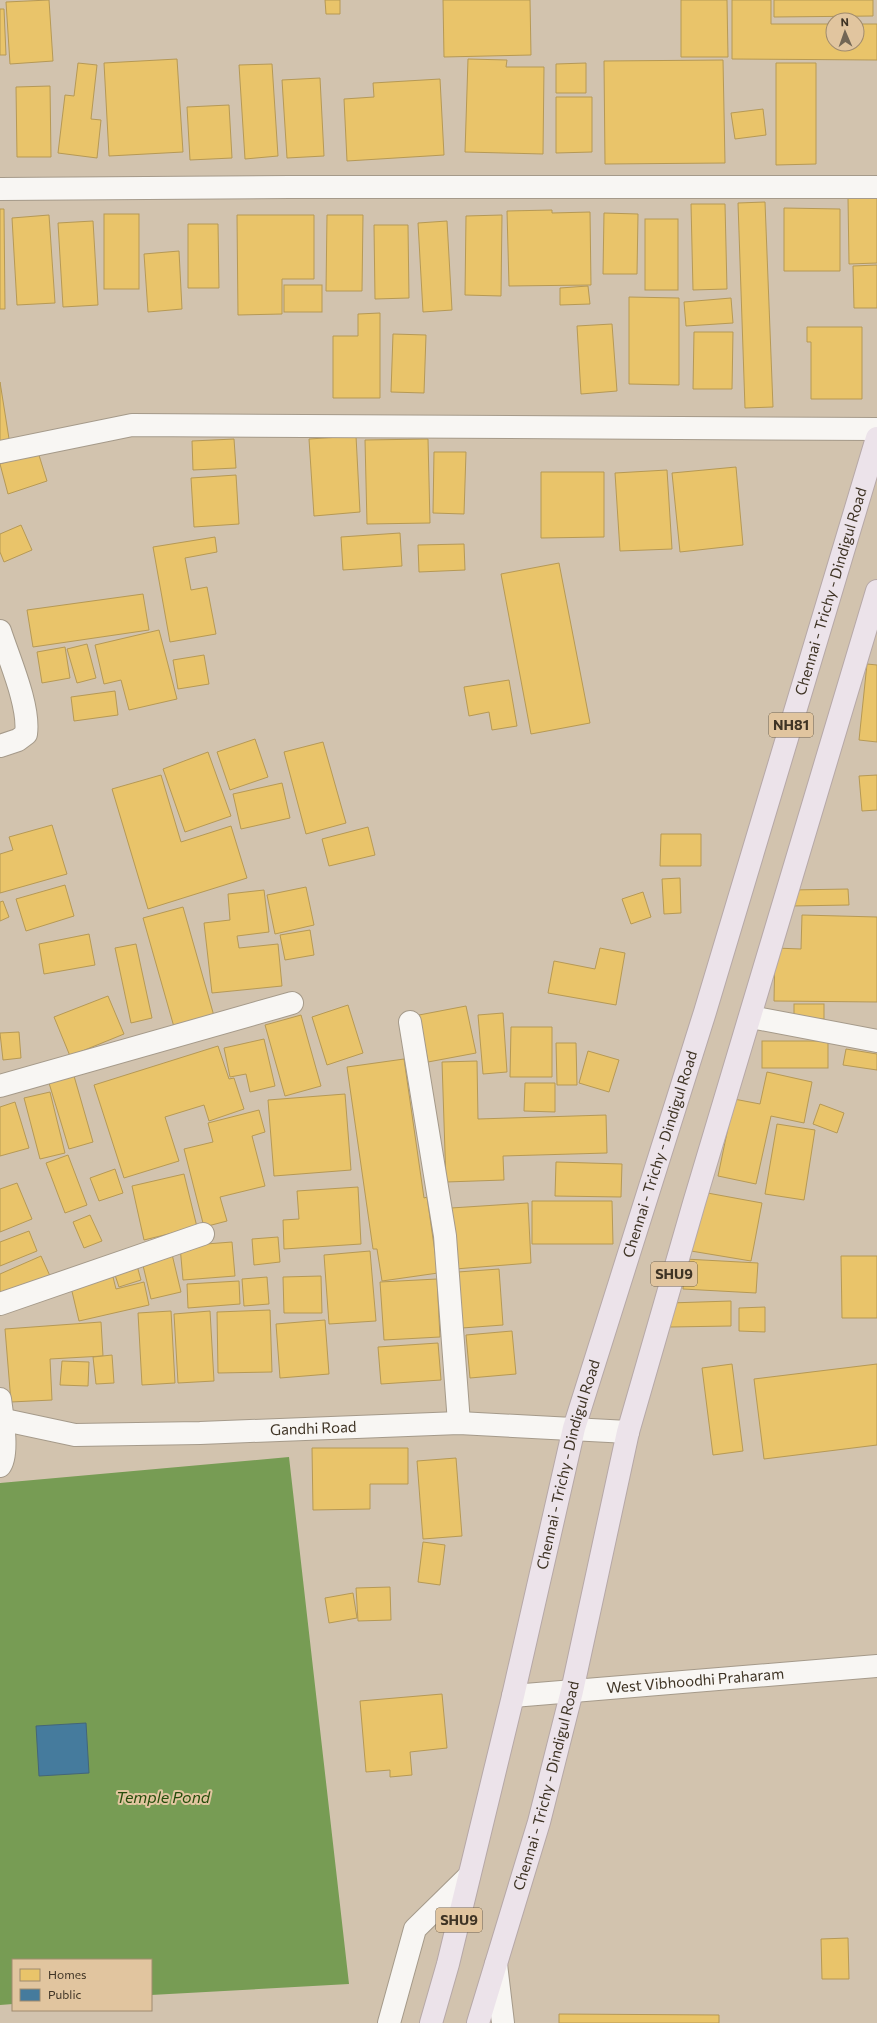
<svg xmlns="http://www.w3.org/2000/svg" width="877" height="2023" font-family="Commissioner,sans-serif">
  <rect width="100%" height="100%" fill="#d2c3ae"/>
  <polygon fill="#779c54" points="289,1457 349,1984 151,1995 151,1960 13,1960 13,2004 0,2005 0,1483"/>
  <g fill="#e9c46a" stroke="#b69955">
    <polygon points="49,0 53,61 10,64 6,2"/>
    <polygon points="325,0 340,0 340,14 326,14"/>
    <polygon points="443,0 530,0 531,55 444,57"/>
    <polygon points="681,0 727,0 728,57 681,57"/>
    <polygon points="732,0 771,0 771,24 833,24 833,44 857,44 857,24 877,24 877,60 732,59"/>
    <polygon points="774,0 873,0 873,16 774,17"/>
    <polygon points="0,9 4,9 6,55 0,55"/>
    <polygon points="177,59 183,152 109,156 104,63"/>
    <polygon points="468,59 507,60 506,67 544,67 543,154 465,152"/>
    <polygon points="723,60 725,163 605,164 604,61"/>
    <polygon points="78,63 97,65 91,119 101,120 97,158 58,153 65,95 74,96"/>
    <polygon points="586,63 586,93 556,93 556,64"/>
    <polygon points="776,63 816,63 816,164 776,165"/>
    <polygon points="272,64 278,156 245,159 239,65"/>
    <polygon points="320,78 324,156 287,158 282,80"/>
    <polygon points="440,79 444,155 347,161 344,99 374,97 373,83"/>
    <polygon points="50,86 51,157 17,157 16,87"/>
    <polygon points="556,97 592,97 592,152 556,153"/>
    <polygon points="229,105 232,158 190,160 187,107"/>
    <polygon points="763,109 766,135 735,139 731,113"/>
    <polygon points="848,198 877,198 877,263 849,264"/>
    <polygon points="765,202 773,407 745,408 738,203"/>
    <polygon points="691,204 725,204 727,289 693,290"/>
    <polygon points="784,208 840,209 840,271 784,271"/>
    <polygon points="0,209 4,209 5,309 0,309"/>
    <polygon points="552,210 552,213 590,212 591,285 509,286 507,211"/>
    <polygon points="604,213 638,214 637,274 603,274"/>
    <rect x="104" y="214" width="35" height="75"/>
    <polygon points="49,215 55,303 17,305 12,218"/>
    <polygon points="237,215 314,215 314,279 282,279 282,314 238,315"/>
    <polygon points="327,215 363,215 362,291 326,291"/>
    <polygon points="502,215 501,296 465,295 466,216"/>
    <rect x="645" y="219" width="33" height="71"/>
    <polygon points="93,221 98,305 63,307 58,223"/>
    <polygon points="447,221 452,310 423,312 418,223"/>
    <polygon points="188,224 218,224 219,288 188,288"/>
    <polygon points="374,225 408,225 409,298 375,299"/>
    <polygon points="179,251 182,309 148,312 144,254"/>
    <polygon points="877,265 877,308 854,308 853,266"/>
    <rect x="284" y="285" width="38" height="27"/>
    <polygon points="588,286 590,304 560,305 560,288"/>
    <polygon points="629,297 679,298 679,385 629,384"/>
    <polygon points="731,298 733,323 686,326 684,302"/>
    <polygon points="380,313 380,398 333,398 333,336 358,336 358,314"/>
    <polygon points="612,324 617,391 581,394 577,326"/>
    <polygon points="807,327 862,327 862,399 811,399 811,342 807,342"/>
    <polygon points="694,332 733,332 732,389 693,389"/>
    <polygon points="393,334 426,335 424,393 391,392"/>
    <polygon points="0,382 10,445 0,446"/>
    <polygon points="356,436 360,512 314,516 309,439"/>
    <polygon points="234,439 236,468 193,470 192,441"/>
    <polygon points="428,439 430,523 367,524 365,440"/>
    <polygon points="38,452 47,481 8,494 0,464"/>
    <polygon points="434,452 466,452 464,514 433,513"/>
    <polygon points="736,467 743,545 680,552 672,473"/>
    <polygon points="667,470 672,549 620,551 615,473"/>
    <polygon points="541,472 604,472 604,537 541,538"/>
    <polygon points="236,475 239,524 194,527 191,478"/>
    <polygon points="21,525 32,550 4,562 0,552 0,534"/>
    <polygon points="400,533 402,566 343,570 341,537"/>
    <polygon points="215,537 217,552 185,558 191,590 207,587 216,634 170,642 153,547"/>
    <polygon points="464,544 465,570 419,572 418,545"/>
    <polygon points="559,563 590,723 531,734 501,574"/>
    <polygon points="143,594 149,630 33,647 27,610"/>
    <polygon points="159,630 177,699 129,710 121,680 104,684 95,645"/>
    <polygon points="87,644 96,678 77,683 67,649"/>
    <polygon points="65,647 70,678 42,683 37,652"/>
    <polygon points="204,655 209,684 178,689 173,660"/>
    <polygon points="867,664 877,665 877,742 859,740"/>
    <polygon points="509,680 517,726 492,730 489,712 469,716 464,687"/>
    <polygon points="115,691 118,715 74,721 71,697"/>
    <polygon points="255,739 268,777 230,790 217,752"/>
    <polygon points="323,742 346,823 306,834 284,752"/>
    <polygon points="208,752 231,816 185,832 163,769"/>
    <polygon points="161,775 181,842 231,826 247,878 148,909 112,789"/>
    <polygon points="877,775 877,810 862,811 859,776"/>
    <polygon points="282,783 290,818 241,829 233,794"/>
    <polygon points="52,825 67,874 0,893 0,854 13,850 9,837"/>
    <polygon points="368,827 375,855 329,866 322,839"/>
    <polygon points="661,834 701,834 701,866 660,866"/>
    <polygon points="680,878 681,913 664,914 662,879"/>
    <polygon points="65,885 74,916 26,931 16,899"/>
    <polygon points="306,887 314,925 275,934 267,895"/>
    <polygon points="848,889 849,905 791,906 791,890"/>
    <polygon points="264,890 269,932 237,936 239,948 278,944 282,986 212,993 204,923 230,920 228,894"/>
    <polygon points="643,892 651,917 631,924 622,899"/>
    <polygon points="3,901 9,917 0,921 0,902"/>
    <polygon points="183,907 214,1016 174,1027 143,918"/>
    <polygon points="802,915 877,917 877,1002 774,1001 775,948 801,949"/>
    <polygon points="310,930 314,955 285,960 280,935"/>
    <polygon points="89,934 95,965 44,974 39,944"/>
    <polygon points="136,944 152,1018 131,1023 115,948"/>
    <polygon points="600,948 625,953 616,1005 548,993 554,961 595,969"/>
    <polygon points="108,996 124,1034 70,1056 54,1017"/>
    <rect x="794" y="1004" width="30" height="15"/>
    <polygon points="348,1005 363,1053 327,1065 312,1017"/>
    <polygon points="466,1006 476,1053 428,1062 419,1015"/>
    <polygon points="503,1013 507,1072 483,1074 478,1015"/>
    <polygon points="301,1015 321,1086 285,1096 265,1025"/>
    <polygon points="511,1027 552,1027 552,1077 510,1077"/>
    <polygon points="19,1032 21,1058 3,1060 0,1033"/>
    <polygon points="264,1039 275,1086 250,1092 246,1074 230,1077 224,1048"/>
    <rect x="762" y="1041" width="66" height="27"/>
    <polygon points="556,1043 576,1043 577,1085 557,1085"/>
    <polygon points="218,1046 229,1079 234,1078 244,1109 209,1121 204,1105 165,1117 179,1161 124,1178 94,1085"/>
    <polygon points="846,1049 877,1054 877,1070 843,1065"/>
    <polygon points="588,1051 619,1060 609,1092 579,1083"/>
    <polygon points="404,1059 424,1198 427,1197 438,1273 382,1281 377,1249 373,1249 347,1067"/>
    <polygon points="477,1061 478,1119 606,1115 607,1153 503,1156 504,1180 446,1182 442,1062"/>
    <polygon points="767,1072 812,1082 804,1123 771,1116 756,1184 718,1176 734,1099 760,1104"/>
    <polygon points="74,1076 93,1142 69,1149 49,1083"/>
    <polygon points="525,1083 555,1083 555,1112 524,1111"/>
    <polygon points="50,1092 65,1153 40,1159 24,1098"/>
    <polygon points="345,1094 351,1170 274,1176 268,1100"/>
    <polygon points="15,1102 29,1148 0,1156 0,1107"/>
    <polygon points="820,1104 844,1113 837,1133 813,1124"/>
    <polygon points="259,1110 265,1132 252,1136 265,1186 220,1197 227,1221 204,1227 184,1149 213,1142 208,1123"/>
    <polygon points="777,1124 815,1130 804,1200 765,1194"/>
    <polygon points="68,1155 87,1205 65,1213 46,1163"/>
    <polygon points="556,1162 622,1164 621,1197 555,1196"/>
    <polygon points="115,1169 123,1193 99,1201 90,1178"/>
    <polygon points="184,1174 197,1227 144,1240 132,1186"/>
    <polygon points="17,1183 32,1219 0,1232 0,1189"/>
    <polygon points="358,1187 361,1244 284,1249 283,1220 299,1219 297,1191"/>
    <polygon points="702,1192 762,1203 751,1261 691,1251"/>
    <polygon points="532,1201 612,1201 613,1244 532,1244"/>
    <polygon points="528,1203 531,1263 455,1269 451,1208"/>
    <polygon points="90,1215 102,1241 84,1248 73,1222"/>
    <polygon points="29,1231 37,1251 0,1266 0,1242"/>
    <polygon points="278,1237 280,1262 254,1265 252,1239"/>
    <polygon points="232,1242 235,1276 183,1280 180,1246"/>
    <polygon points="171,1250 181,1292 151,1299 141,1257"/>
    <polygon points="370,1251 376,1321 329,1324 324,1255"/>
    <polygon points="41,1256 50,1276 0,1298 0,1274"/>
    <polygon points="841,1256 877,1256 877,1318 842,1318"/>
    <polygon points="685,1259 758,1263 756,1293 683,1289"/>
    <polygon points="136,1262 141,1280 119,1287 113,1269"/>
    <polygon points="499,1269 503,1325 462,1328 458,1272"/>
    <polygon points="112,1273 116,1289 144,1282 149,1305 79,1321 70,1283"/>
    <polygon points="321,1276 322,1313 284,1313 283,1277"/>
    <polygon points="267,1277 269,1304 244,1306 242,1279"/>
    <polygon points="437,1279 440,1337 384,1340 380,1282"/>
    <polygon points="239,1281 240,1304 188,1308 187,1284"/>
    <polygon points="731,1301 731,1326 670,1327 669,1303"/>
    <polygon points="765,1307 765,1332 739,1331 739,1308"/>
    <polygon points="270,1310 272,1372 218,1373 217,1312"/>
    <polygon points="171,1311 175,1383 142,1385 138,1313"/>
    <polygon points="210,1311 214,1381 178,1383 174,1314"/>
    <polygon points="325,1320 329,1374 280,1378 276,1324"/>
    <polygon points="101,1322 103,1356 50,1359 52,1400 11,1402 5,1329"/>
    <polygon points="512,1331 516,1374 470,1378 466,1335"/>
    <polygon points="438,1343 441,1380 381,1384 378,1347"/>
    <polygon points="112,1355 114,1383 96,1384 93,1357"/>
    <polygon points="62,1361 89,1362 88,1386 60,1385"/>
    <polygon points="732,1364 743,1451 713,1455 702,1368"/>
    <polygon points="877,1364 877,1445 764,1459 754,1379"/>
    <polygon points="312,1448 408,1448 408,1484 370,1484 370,1509 313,1510"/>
    <polygon points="456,1458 462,1536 423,1539 417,1461"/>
    <polygon points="423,1542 445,1545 440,1585 418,1582"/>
    <polygon points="390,1587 391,1620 358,1621 356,1588"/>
    <polygon points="353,1593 357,1618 329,1623 325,1598"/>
    <polygon points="442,1694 447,1748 410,1752 412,1775 390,1777 390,1770 366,1772 360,1701"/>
    <polygon points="848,1938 849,1979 822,1979 821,1939"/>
    <polygon points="559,2014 719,2015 719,2023 559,2023"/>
  </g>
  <polygon fill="#457b9d" stroke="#436679" points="86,1723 89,1773 39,1776 36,1726"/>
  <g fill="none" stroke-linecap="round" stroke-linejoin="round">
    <defs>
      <g id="street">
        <polyline points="0,189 290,187 877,187"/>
        <polyline points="0,452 132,425 877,429"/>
        <path d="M 0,631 C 9,659 30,706 26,734 L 18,740 L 0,746"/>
        <polyline points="751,1017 877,1041"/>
        <polyline points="410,1022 445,1236 459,1423"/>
        <polyline points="0,1086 292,1003"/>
        <polyline points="0,1304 203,1234"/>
        <path d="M 0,1399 C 2,1414 9,1455 0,1466"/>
        <path id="s1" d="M 513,1696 L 877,1666"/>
        <polyline points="496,1964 503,2023"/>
      </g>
      <g id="secondary">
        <path id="s2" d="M 0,1419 L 75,1435 L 200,1433 L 459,1423 L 628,1432"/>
        <polyline points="389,2023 415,1929 469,1876"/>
      </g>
      <g id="highway">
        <path id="s3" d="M 431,2023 L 448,1964 L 513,1696 L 574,1428 L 705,1012 L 877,438"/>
        <path id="s4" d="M 478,2023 L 539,1822 L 572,1691 L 628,1432 L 694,1203 L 877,591"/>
      </g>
    </defs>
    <use href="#street" stroke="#a59a8a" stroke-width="24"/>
    <use href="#secondary" stroke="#a59a8a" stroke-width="24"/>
    <use href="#highway" stroke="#b6a8a7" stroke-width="24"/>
    <use href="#street" stroke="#f8f6f3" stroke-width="22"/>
    <use href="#secondary" stroke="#f8f6f3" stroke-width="22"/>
    <use href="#highway" stroke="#ece3ea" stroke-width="22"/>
  </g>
  <g text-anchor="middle" stroke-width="4" stroke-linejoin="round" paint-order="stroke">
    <g fill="#e1c59f" stroke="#70604a" stroke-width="1">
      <rect x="769" y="713" width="44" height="24" rx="3"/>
      <rect x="651" y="1262" width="46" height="24" rx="3"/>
      <rect x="436" y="1908" width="46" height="24" rx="3"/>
    </g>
    <g font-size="14" font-weight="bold" fill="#3f3425">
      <text x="791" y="730">NH81</text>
      <text x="674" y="1279">SHU9</text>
      <text x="459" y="1925">SHU9</text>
    </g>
    <g font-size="15" fill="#3f3425" stroke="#e1c59f">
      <text dy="5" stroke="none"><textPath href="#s3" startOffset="1487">Chennai - Trichy - Dindigul Road</textPath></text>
      <text dy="5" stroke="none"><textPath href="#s3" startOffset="899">Chennai - Trichy - Dindigul Road</textPath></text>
      <text dy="5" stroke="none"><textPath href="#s2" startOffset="315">Gandhi Road</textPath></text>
      <text dy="5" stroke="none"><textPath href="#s3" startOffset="575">Chennai - Trichy - Dindigul Road</textPath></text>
      <text dy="5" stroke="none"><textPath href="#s1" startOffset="183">West Vibhoodhi Praharam</textPath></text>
      <text dy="5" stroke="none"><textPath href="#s4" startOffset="247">Chennai - Trichy - Dindigul Road</textPath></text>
    </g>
    <g font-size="16" font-style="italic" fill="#264d0c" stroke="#e1c59f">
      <text x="163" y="1803">Temple Pond</text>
    </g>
  </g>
  <rect x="12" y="1959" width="140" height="52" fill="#e1c59f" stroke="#a08b6e"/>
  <rect x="20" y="1969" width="20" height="12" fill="#e9c46a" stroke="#a08b6e"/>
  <text x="48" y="1979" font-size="12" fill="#3f3425">Homes</text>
  <rect x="20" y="1989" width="20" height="12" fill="#457b9d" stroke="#a08b6e"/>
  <text x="48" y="1999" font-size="12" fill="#3f3425">Public</text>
  <g transform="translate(845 32) rotate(358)"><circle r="19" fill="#e1c59f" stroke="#a08b6e"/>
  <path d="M0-3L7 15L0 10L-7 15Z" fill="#726655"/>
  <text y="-6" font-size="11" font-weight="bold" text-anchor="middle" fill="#3f3425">N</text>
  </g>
</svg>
